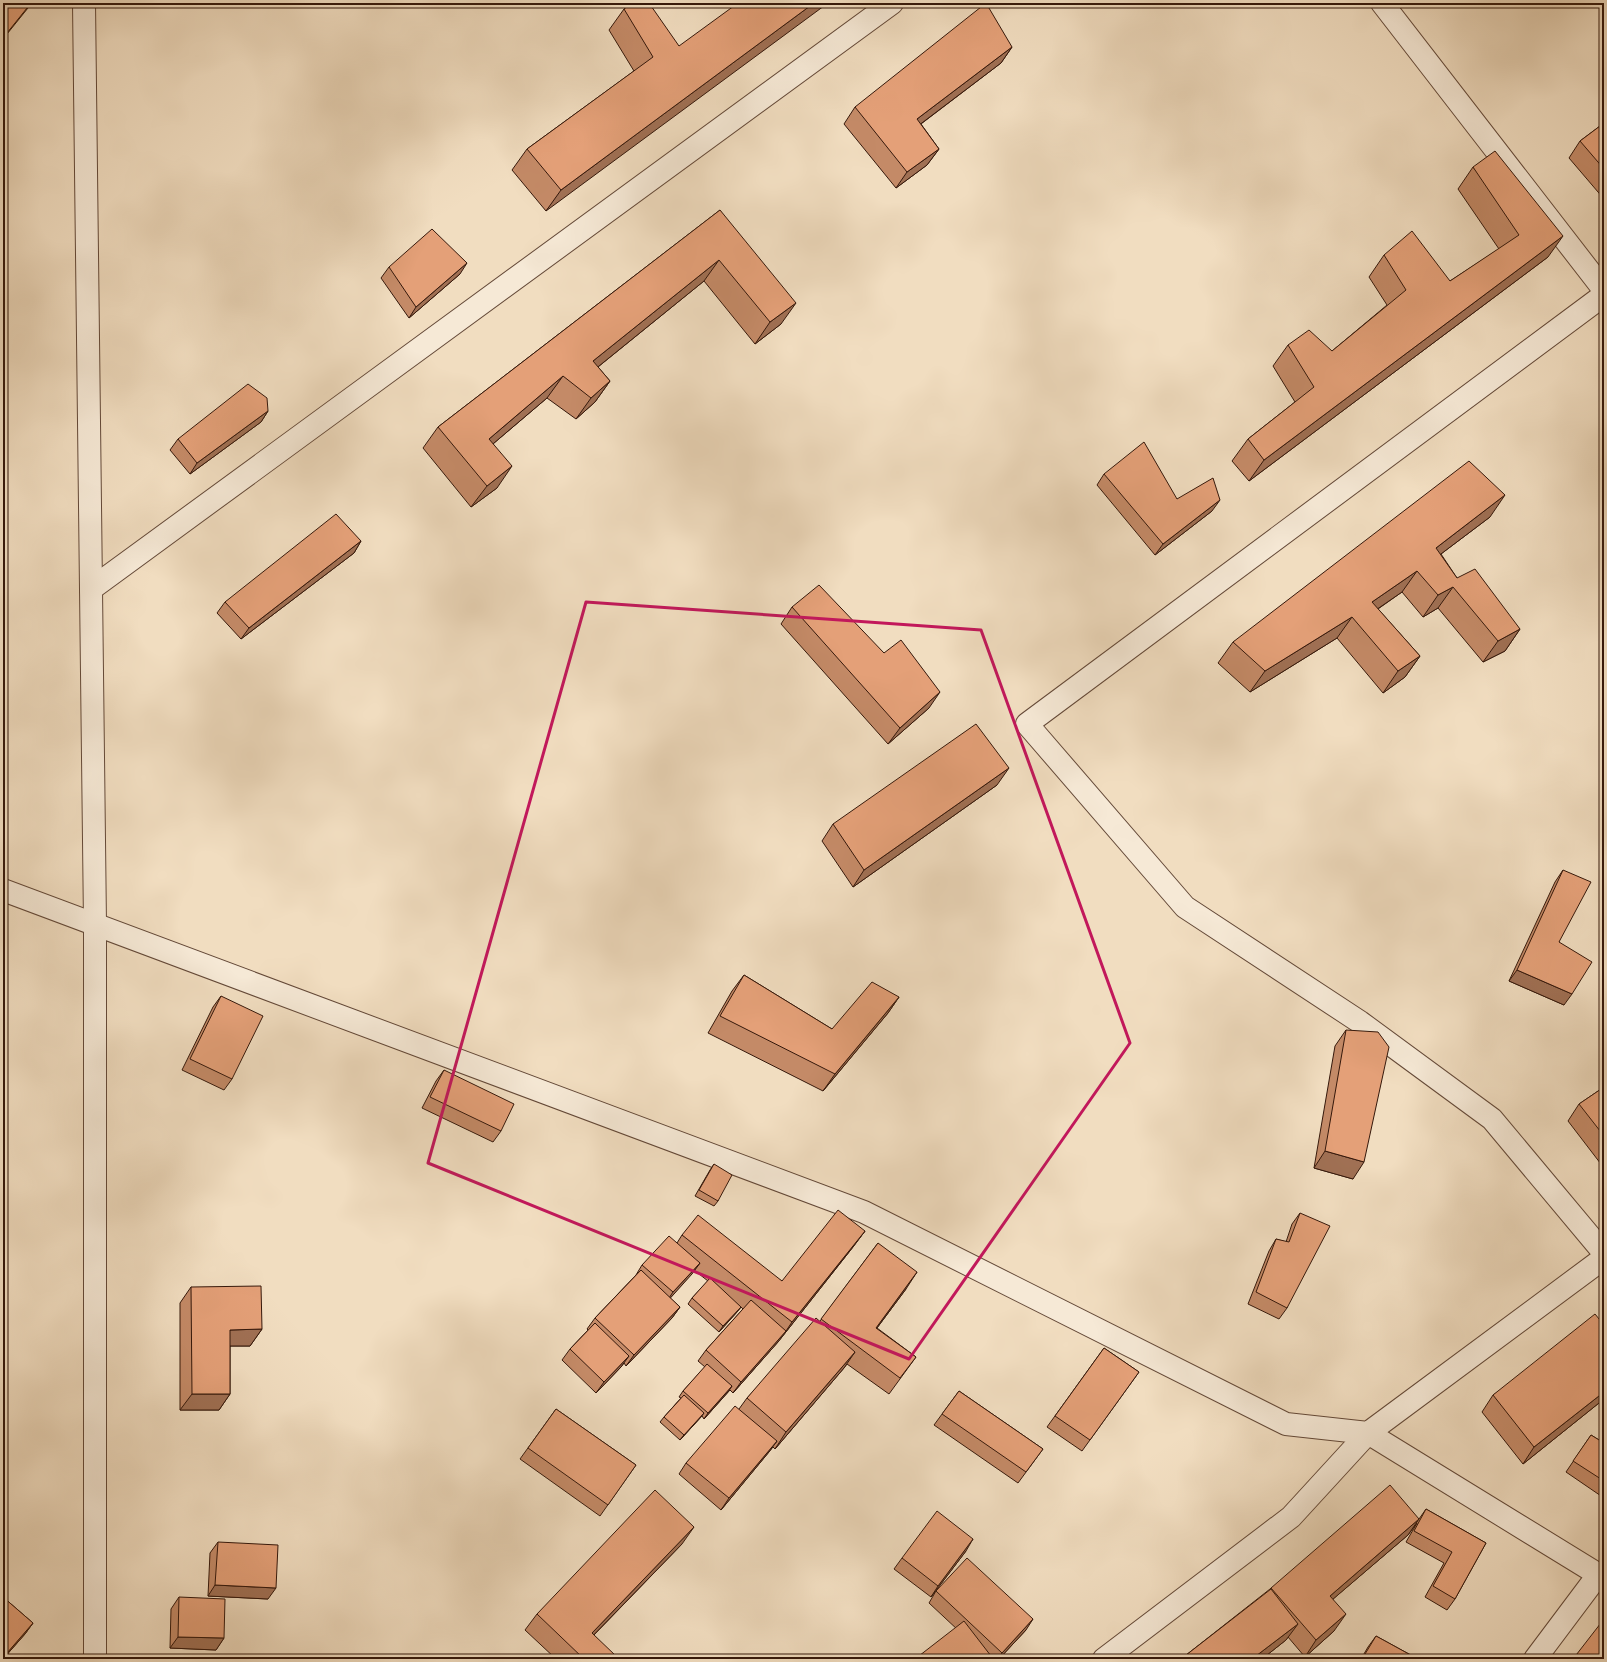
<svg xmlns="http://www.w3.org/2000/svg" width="1607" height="1662" font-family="'EB Garamond',serif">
  <rect width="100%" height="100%" fill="#f1ddc0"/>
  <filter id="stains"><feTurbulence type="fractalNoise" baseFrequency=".005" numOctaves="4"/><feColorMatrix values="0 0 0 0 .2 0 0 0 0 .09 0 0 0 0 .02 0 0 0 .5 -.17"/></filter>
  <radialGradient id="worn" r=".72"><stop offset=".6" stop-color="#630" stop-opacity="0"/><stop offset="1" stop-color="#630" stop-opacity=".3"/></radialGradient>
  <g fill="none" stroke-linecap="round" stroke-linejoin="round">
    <defs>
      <g id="minor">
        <polyline points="84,3 95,924 95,1659"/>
        <polyline points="1382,3 1604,290"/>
        <polyline points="1604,295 1027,724 1185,907 1360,1022 1492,1119 1604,1253"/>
        <polyline points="91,589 892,3"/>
        <polyline points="1104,1659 1291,1517 1368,1433 1604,1578"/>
        <polyline points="1535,1659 1598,1575"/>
      </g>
      <polyline id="tertiary" points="3,890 864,1212 1286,1424 1368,1433 1604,1258"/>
    </defs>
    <use href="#minor" stroke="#644938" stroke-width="24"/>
    <use href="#tertiary" stroke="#644938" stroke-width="24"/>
    <use href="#minor" stroke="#f6e9d6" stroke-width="22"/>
    <use href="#tertiary" stroke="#f6e9d6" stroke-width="22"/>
  </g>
  <g fill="#c48a67" stroke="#35180b">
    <polygon points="624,9 679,46 546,211 512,170 527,149 634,71 609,30"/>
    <polygon points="1012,47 1001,63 921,124 939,149 927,165 896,188 844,124 855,107"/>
    <polygon points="1604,123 1604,199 1569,158 1580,141"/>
    <polygon points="1473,167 1548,257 1249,481 1232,461 1248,439 1295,402 1273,366 1288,345 1332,351 1387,305 1369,277 1384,255 1450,281 1499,249 1458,189"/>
    <polygon points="720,210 781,324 755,344 704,281 598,367 610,381 595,402 576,419 547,398 493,444 497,488 471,507 423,448 438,427"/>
    <polygon points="389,267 460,274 409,318 381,278"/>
    <polygon points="268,411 261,422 190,474 170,450 178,439"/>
    <polygon points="1104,474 1212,511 1155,555 1097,485"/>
    <polygon points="1490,517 1441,554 1457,578 1520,629 1505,651 1483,662 1438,608 1423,617 1402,592 1378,609 1420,656 1405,677 1383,693 1337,638 1250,692 1218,663 1233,642"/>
    <polygon points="361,541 354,553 241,639 217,613 225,602"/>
    <polygon points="792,607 884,653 929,708 888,744 781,624"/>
    <polygon points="997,785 853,887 822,841 833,824"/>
    <polygon points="1563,870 1559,942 1564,1005 1509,981 1555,882"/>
    <polygon points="744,975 832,1029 899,997 888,1013 823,1091 708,1033 732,991"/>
    <polygon points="221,996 232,1079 224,1090 182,1070 213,1007"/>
    <polygon points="1346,1030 1353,1179 1314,1168 1335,1046"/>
    <polygon points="444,1070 501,1131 493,1142 422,1108 436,1081"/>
    <polygon points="1604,1087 1604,1168 1568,1121 1579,1104"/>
    <polygon points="714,1164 718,1201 714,1206 695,1196 710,1170"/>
    <polygon points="1300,1213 1287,1308 1279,1319 1248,1304 1269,1251 1276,1239 1286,1242 1292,1224"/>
    <polygon points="865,1231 853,1247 778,1342 733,1393 730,1390 704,1419 702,1416 680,1440 660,1422 664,1417 681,1398 679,1397 683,1391 705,1367 698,1361 706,1350 743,1309 741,1307 737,1312 719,1332 688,1304 692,1298 708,1281 694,1270 670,1298 680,1307 672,1318 626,1366 624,1363 621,1367 596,1393 562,1360 570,1349 588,1330 587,1329 595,1318 636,1275 642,1265 677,1243 682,1235 782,1281"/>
    <polygon points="878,1243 906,1289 877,1328 916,1357 889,1394 847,1364 844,1368 775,1449 773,1447 721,1510 679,1474 686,1463 739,1409 747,1398 820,1321"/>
    <polygon points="191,1287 262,1329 250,1346 230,1346 230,1394 219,1410 180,1410 180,1303"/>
    <polygon points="1604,1325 1604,1399 1523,1464 1482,1412 1493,1395"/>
    <polygon points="1104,1348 1139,1372 1082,1451 1047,1427"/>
    <polygon points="959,1391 1043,1449 1018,1483 934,1425"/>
    <polygon points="556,1409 636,1465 600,1516 520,1459"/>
    <polygon points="1591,1435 1604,1443 1604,1498 1566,1472"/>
    <polygon points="1426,1509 1486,1543 1455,1599 1447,1610 1425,1597 1444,1563 1406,1542 1417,1523 1408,1535 1333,1599 1334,1631 1305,1657 1288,1637 1286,1640 1262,1659 1181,1659 1270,1589 1271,1588 1419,1519"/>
    <polygon points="218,1542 268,1599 208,1596 210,1553"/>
    <polygon points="682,1544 594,1635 614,1659 556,1659 525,1630 537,1614"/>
    <polygon points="966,1551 931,1597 894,1569 902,1558"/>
    <polygon points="936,1591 1026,1630 999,1659 989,1659 929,1603"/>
    <polygon points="3,1597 33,1623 25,1634 3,1659"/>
    <polygon points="179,1597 224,1638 216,1650 170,1648 171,1609"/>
    <polygon points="1376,1636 1418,1659 1361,1659 1368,1647"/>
  </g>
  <g fill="#a07054" stroke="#35180b">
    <polygon points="31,3 32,3 3,39 3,38"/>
    <polygon points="814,3 828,3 546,211 561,190"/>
    <polygon points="1012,47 1001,63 906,135 917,119"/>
    <polygon points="939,149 927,165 896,188 907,172"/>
    <polygon points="1563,236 1548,257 1249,481 1264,460"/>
    <polygon points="719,260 704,281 578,383 593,361"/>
    <polygon points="467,263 460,274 409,318 416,307"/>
    <polygon points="796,303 781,324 755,344 770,322"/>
    <polygon points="563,376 547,398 474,460 489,439"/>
    <polygon points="610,381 595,402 576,419 591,398"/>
    <polygon points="268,411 261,422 190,474 197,463"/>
    <polygon points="512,466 497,488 471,507 487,486"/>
    <polygon points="1505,495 1490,517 1421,569 1436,548"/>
    <polygon points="1220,500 1212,511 1155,555 1163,544"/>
    <polygon points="361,541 354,553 241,639 249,628"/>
    <polygon points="1417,571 1402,592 1357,623 1372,602"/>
    <polygon points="1453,587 1438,608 1423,617 1438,595"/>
    <polygon points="1352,617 1337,638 1250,692 1265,671"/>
    <polygon points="1520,629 1505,651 1483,662 1498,641"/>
    <polygon points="1420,656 1405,677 1383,693 1398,671"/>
    <polygon points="940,692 929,708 888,744 900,728"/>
    <polygon points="1009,768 997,785 853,887 864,870"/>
    <polygon points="1517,970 1572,994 1564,1005 1509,981"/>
    <polygon points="899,997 888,1013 823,1091 835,1074"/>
    <polygon points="1325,1151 1364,1162 1353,1179 1314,1168"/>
    <polygon points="865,1231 853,1247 778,1342 733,1393 741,1382 786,1331 792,1322"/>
    <polygon points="700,1263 692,1274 665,1304 673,1292"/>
    <polygon points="917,1272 906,1289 865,1344 876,1328"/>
    <polygon points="680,1307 672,1318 626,1366 634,1355"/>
    <polygon points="741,1307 737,1312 719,1332 723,1326"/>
    <polygon points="262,1329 250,1346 218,1346 230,1330"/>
    <polygon points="855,1352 844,1368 775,1449 786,1432"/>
    <polygon points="629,1356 621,1367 596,1393 604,1382"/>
    <polygon points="732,1386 728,1392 704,1419 708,1413"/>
    <polygon points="1604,1392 1604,1399 1523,1464 1534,1447"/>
    <polygon points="192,1394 230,1394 219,1410 180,1410"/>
    <polygon points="704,1413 700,1418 680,1440 684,1435"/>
    <polygon points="777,1441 769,1452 721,1510 729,1498"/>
    <polygon points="1419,1519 1408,1535 1318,1612 1330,1596"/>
    <polygon points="694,1527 682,1544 580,1649 592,1633"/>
    <polygon points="973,1539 966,1551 931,1597 938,1586"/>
    <polygon points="215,1585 276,1588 268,1599 208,1596"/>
    <polygon points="1346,1614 1334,1631 1305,1657 1316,1640"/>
    <polygon points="1033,1619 1026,1630 999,1659 998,1659 1002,1653"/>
    <polygon points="33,1623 25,1634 3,1659 7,1653"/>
    <polygon points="1298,1624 1286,1640 1262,1659 1252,1659"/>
    <polygon points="178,1637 224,1638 216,1650 170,1648"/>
  </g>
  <g fill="#e4a078" stroke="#35180b">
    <polygon points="3,3 31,3 3,38"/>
    <polygon points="632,3 649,3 679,46 738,3 814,3 561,190 527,149 653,57 624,9"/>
    <polygon points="986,3 1012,47 917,119 939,149 907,172 855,107"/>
    <polygon points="1604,123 1604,169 1580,141"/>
    <polygon points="1495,151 1563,236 1264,460 1248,439 1314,387 1288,345 1309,330 1332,351 1406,290 1384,255 1412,231 1450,281 1519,235 1473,167"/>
    <polygon points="720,210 796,303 770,322 719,260 593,361 610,381 591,398 563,376 489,439 512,466 487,486 438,427"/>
    <polygon points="432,229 467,263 416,307 389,267"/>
    <polygon points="248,384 267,398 268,411 197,463 178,439"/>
    <polygon points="1144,442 1177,499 1213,478 1220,500 1163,544 1104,474"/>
    <polygon points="1469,461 1505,495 1436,548 1457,578 1475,569 1520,629 1498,641 1453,587 1438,595 1417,571 1372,602 1420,656 1398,671 1352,617 1265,671 1233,642"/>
    <polygon points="336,514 361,541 249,628 225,602"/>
    <polygon points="819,585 884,653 901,640 940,692 900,728 792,607"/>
    <polygon points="976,724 1009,768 864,870 833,824"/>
    <polygon points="1563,870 1591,882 1559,942 1592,962 1572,994 1517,970"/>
    <polygon points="744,975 832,1029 872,982 899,997 835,1074 720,1016"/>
    <polygon points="221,996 263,1016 232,1079 190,1059"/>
    <polygon points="1346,1030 1378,1032 1389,1047 1364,1162 1325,1151"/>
    <polygon points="444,1070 514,1104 501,1131 430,1097"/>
    <polygon points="1604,1087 1604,1136 1579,1104"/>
    <polygon points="714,1164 732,1175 718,1201 699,1190"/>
    <polygon points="838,1210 865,1231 792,1322 682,1235 698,1215 782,1281"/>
    <polygon points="1300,1213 1330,1226 1287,1308 1256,1292 1276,1239 1289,1242"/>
    <polygon points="669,1236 700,1263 673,1292 642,1265"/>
    <polygon points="878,1243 917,1272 876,1328 916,1357 900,1378 821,1319"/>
    <polygon points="641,1270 680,1307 634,1355 595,1318"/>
    <polygon points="710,1278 741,1307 723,1326 692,1298"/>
    <polygon points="261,1286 262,1329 230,1330 230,1394 192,1394 191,1287"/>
    <polygon points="751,1300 786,1331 741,1382 706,1350"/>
    <polygon points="1595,1314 1604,1325 1604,1392 1534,1447 1493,1395"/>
    <polygon points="816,1318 855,1352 786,1432 747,1398"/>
    <polygon points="595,1323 629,1356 604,1382 570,1349"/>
    <polygon points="1104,1348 1139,1372 1090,1440 1055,1416"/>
    <polygon points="707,1364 732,1386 708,1413 683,1391"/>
    <polygon points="959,1391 1043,1449 1026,1472 942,1414"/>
    <polygon points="684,1395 704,1413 684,1435 664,1417"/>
    <polygon points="735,1406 777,1441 729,1498 686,1463"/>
    <polygon points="556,1409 636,1465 608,1505 528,1448"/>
    <polygon points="1591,1435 1604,1443 1604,1481 1573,1461"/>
    <polygon points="1390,1485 1419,1519 1330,1596 1346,1614 1316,1640 1271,1588"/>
    <polygon points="655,1490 694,1527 592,1633 616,1656 613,1659 584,1659 537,1614"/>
    <polygon points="1426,1509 1486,1543 1455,1599 1433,1586 1452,1552 1414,1531"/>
    <polygon points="937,1511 973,1539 938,1586 902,1558"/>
    <polygon points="218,1542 278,1545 276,1588 215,1585"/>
    <polygon points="967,1558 1033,1619 1002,1653 936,1591"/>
    <polygon points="1271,1589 1298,1624 1252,1659 1181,1659"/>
    <polygon points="3,1597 33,1623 7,1653 3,1649"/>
    <polygon points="179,1597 225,1599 224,1638 178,1637"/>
    <polygon points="1604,1619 1604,1659 1573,1659"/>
    <polygon points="964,1621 991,1656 987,1659 915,1659"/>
    <polygon points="1376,1636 1418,1659 1362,1659"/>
  </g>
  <path fill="none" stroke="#c2185b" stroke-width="3" stroke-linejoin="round" d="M 586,602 L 981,630 L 1130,1043 L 909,1359 L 428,1163 Z"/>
  <rect width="1607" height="1662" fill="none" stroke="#f1ddc0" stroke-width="16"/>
  <rect x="4" y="4" width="1599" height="1654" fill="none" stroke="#35180b" stroke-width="2"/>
  <rect x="8" y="8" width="1591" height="1646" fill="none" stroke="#35180b"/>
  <rect width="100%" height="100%" filter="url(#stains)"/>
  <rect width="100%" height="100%" fill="url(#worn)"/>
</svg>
